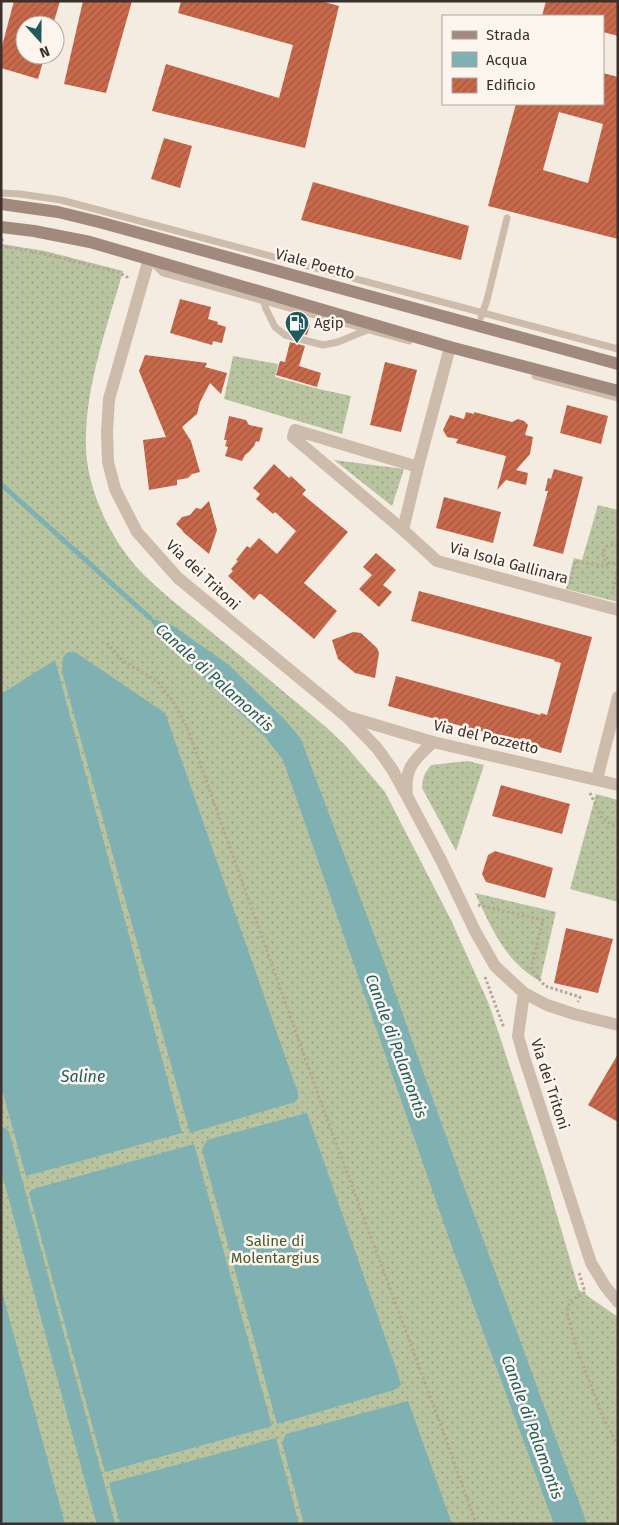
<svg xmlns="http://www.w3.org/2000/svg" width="619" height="1525" font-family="'Fira Sans',sans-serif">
  <defs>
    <pattern id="grass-dots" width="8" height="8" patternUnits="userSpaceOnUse" patternTransform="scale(1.25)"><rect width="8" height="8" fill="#b8c4a0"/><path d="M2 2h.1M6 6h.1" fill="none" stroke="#97a083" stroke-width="1.8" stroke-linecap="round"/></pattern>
    <pattern id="building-hatch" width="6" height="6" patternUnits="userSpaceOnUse" patternTransform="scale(1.25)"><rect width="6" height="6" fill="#c8694b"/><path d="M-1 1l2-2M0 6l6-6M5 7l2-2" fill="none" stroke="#a4573f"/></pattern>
  </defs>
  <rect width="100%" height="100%" fill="#f4ebe1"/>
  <g fill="url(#grass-dots)">
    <path d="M 1,244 L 45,251 L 123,271 C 107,328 85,385 86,445 C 86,489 112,543 143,574 C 167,598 195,618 221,640 C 257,669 291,698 326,727 L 345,745 L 385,792 L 451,920 L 488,1002 L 495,1022 L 544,1171 L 579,1290 L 618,1317 L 618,1524 L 1,1524 Z"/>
    <polygon points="233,356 278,364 275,377 319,389 351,396 342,434 224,399"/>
    <polygon points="334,460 404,469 392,506"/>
    <polygon points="598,505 618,510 618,602 566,589 574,558 582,560"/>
    <path d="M 468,761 L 484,765 L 456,851 L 422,788 C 423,776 424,774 431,765 Z"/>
    <polygon points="596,794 618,800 618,902 570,889"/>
    <path d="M 475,893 L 556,912 L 540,981 C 505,962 491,927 475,893 Z"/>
  </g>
  <g fill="#7fb0b2">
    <polygon points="150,618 172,625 229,665 286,721 301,739 382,956 462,1181 587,1524 554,1524 451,1244 283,760 265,737 158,634"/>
    <polygon points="68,652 75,652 165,713 298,1093 298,1098 295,1102 190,1133 62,672 63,657"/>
    <polygon points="55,660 182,1133 26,1176 1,1086 1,694"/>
    <polygon points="307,1113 398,1374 401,1385 394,1390 277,1424 202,1150 207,1140"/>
    <polygon points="194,1144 272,1426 105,1472 29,1193 33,1189"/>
    <polygon points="1,1288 65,1524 1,1524"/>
    <polygon points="408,1401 452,1524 304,1524 282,1443 286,1434"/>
    <polygon points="276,1438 299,1524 120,1524 109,1483"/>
  </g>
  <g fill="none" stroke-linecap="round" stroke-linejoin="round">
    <polyline stroke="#7fb0b2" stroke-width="5" points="1,484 150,618"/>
    <polyline stroke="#7fb0b2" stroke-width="18" points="1,1136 106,1524"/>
  </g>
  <g fill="url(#building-hatch)" fill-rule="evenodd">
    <polygon points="14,1 60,1 53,25 25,25 25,55 45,55 38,79 1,68 1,50"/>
    <polygon points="83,1 132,1 106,93 64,84"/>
    <polygon points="181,1 321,1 339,6 305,148 152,111 166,64 279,98 293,45 178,13"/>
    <polygon points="546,1 618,1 618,36 603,32 603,16 542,16"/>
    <path d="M 603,73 L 618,77 L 618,239 L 488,206 L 516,104 L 603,104 ZM 559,112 L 603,124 L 588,183 L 543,170 Z"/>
    <polygon points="164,138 192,146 180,188 151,179"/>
    <polygon points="313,182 469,226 461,260 301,220"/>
    <polygon points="180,299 211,307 208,319 218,322 217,324 226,327 222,343 213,341 212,345 170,333"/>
    <polygon points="295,321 310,325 307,335 293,332"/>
    <polygon points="290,342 305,346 299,366 321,373 317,387 276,375 280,361 285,362"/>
    <polygon points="145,355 207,363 205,367 227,373 221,394 210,383 200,402 197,414 182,427 191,441 200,472 192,474 188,478 177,480 177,485 149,490 143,440 166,437 139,371"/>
    <polygon points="385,362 417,370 401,432 370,425"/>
    <polygon points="567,405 608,416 601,444 560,433"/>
    <polygon points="466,412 474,414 474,412 512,422 518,419 524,421 528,425 525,435 533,437 530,454 516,470 528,473 526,485 506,480 497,490 506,456 456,443 458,439 447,437 443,430 450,415 464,419"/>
    <polygon points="229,416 246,420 249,425 263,428 259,442 256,441 254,446 249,452 245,455 242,461 225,456 228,447 225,446 227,440 224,440"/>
    <polygon points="274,464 289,478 291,476 306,490 302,494 348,532 304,583 337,611 314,639 261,594 259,594 254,600 228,576 233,571 231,569 238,561 236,560 247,546 250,548 259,538 277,554 296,531 275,512 273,514 256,499 260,494 253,488"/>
    <polygon points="554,469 583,477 563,554 533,546 548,491 545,491 548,478 551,479"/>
    <polygon points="444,497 501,512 493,543 436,528"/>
    <polygon points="209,501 217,530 209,554 183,532 183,531 176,524 182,517 190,515 196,508 201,509"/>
    <polygon points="376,553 396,570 383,585 392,592 379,607 359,589 372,575 363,567"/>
    <polygon points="419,591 592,637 561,753 388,706 396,676 540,715 541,713 547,715 561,663 554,661 555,660 411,621"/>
    <polygon points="353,632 361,633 377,648 379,653 375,678 355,673 338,659 332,640"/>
    <polygon points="501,785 570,804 562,834 492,816"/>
    <polygon points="495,851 553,868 545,898 486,882 482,874 488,855"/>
    <polygon points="566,928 613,939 598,993 554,983"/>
    <polygon points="618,1054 618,1122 588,1105"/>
  </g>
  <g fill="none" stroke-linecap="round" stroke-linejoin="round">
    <g stroke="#b9a596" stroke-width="3" stroke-dasharray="2.5 2.5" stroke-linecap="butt">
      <polyline points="2,239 2,246 36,252 118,272 127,277 128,279"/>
      <path d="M 618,546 L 612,545 L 606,547 C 599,556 606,567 618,562"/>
      <polyline points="570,584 575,561 603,566 611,563"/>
      <polyline points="612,594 618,568"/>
      <polyline points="107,643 123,661 157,681 173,701 187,727 320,1100 440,1423 476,1524"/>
      <polyline points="590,793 602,818 618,829"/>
      <polyline points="478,905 543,920 531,969 545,986 580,997 578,1002"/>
      <polyline points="485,977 504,1028"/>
      <polyline points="579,1273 585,1292 570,1301 567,1313 577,1349 603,1417 618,1446"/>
    </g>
    <g stroke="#cdbbac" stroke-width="7">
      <polyline points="1,193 20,194 61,200 618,349"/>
      <polyline points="153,263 163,273 409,341"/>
      <polyline points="263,299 266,309 275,327 285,335 323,345 338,342 367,330"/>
      <polyline points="481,317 487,300 507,218"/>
      <polyline points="535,376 618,398"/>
    </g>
    <g stroke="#cdbbac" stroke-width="12">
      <polyline points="149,259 109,399 107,432 108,462 115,489 137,532 178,578 347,717 377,748 392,769 407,796 442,862 475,931 495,966 524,993 547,1005 574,1014 618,1025"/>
      <polyline points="450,347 418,467 403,530 437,561 618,610"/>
      <polyline points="403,530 293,437 295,430 418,467"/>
      <polyline points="349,717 433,742 618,785"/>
      <polyline points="597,779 618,697"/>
      <path d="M 407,795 C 404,766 415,760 433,742"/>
      <polyline points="524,993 518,1036 524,1057 591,1263 605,1286 618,1302"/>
    </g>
    <g stroke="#a18a7d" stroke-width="12">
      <polyline points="1,204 58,212 99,222 618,364"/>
      <polyline points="1,227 34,231 90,242 450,347 618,391"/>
    </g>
  </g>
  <defs>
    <symbol id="fuel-pin" viewBox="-11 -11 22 30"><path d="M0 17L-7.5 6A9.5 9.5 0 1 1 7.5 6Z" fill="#1f5a5e" stroke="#fbf5ee"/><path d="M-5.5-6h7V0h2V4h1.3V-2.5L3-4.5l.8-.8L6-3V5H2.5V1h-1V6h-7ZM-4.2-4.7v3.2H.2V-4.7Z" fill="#fff"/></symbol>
  </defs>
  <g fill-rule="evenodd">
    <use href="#fuel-pin" x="283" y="309" width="28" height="38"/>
  </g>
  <g text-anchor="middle" stroke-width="5" stroke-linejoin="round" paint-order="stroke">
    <g font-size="15" fill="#3b302b" stroke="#fbf5ee">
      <text transform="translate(315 264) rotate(15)" y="5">Viale Poetto</text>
      <text transform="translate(509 563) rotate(15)" y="5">Via Isola Gallinara</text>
      <text transform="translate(203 575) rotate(43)" y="5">Via dei Tritoni</text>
      <text transform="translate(486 737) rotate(13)" y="5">Via del Pozzetto</text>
      <text transform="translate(550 1084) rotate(72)" y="5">Via dei Tritoni</text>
    </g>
    <g font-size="15" fill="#3b302b" stroke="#fbf5ee" text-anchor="start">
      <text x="314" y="328">Agip</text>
    </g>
    <g font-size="15" fill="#4a5a2e" stroke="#fbf5ee">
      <text x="275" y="1246">Saline di<tspan x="275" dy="17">Molentargius</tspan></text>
    </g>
    <g font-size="16" font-style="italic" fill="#1f5a5e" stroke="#fbf5ee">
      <text transform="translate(215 677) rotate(42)" y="6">Canale di Palamontis</text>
      <text transform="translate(397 1046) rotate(70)" y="6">Canale di Palamontis</text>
      <text x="83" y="1082">Saline</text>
      <text transform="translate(533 1427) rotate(70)" y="6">Canale di Palamontis</text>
    </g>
  </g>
  <rect width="619" height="1525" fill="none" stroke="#3b302b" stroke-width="5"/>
  <rect x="442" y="15" width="162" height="90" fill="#fbf5ee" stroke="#aea6a0"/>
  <rect x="452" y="31" width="25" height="8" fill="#a18a7d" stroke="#aea6a0"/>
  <text x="486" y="40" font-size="15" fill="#3b302b">Strada</text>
  <rect x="452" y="52" width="25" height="15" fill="#7fb0b2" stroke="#aea6a0"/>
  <text x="486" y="65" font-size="15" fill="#3b302b">Acqua</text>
  <rect x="452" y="78" width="25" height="15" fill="url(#building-hatch)" stroke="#aea6a0"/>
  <text x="486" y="90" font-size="15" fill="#3b302b">Edificio</text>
  <g transform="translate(40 40) rotate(159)"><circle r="24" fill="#fbf5ee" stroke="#aea6a0"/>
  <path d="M0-4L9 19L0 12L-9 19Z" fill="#1f5a5e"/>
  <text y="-8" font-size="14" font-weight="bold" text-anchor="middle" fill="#3b302b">N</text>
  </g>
</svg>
